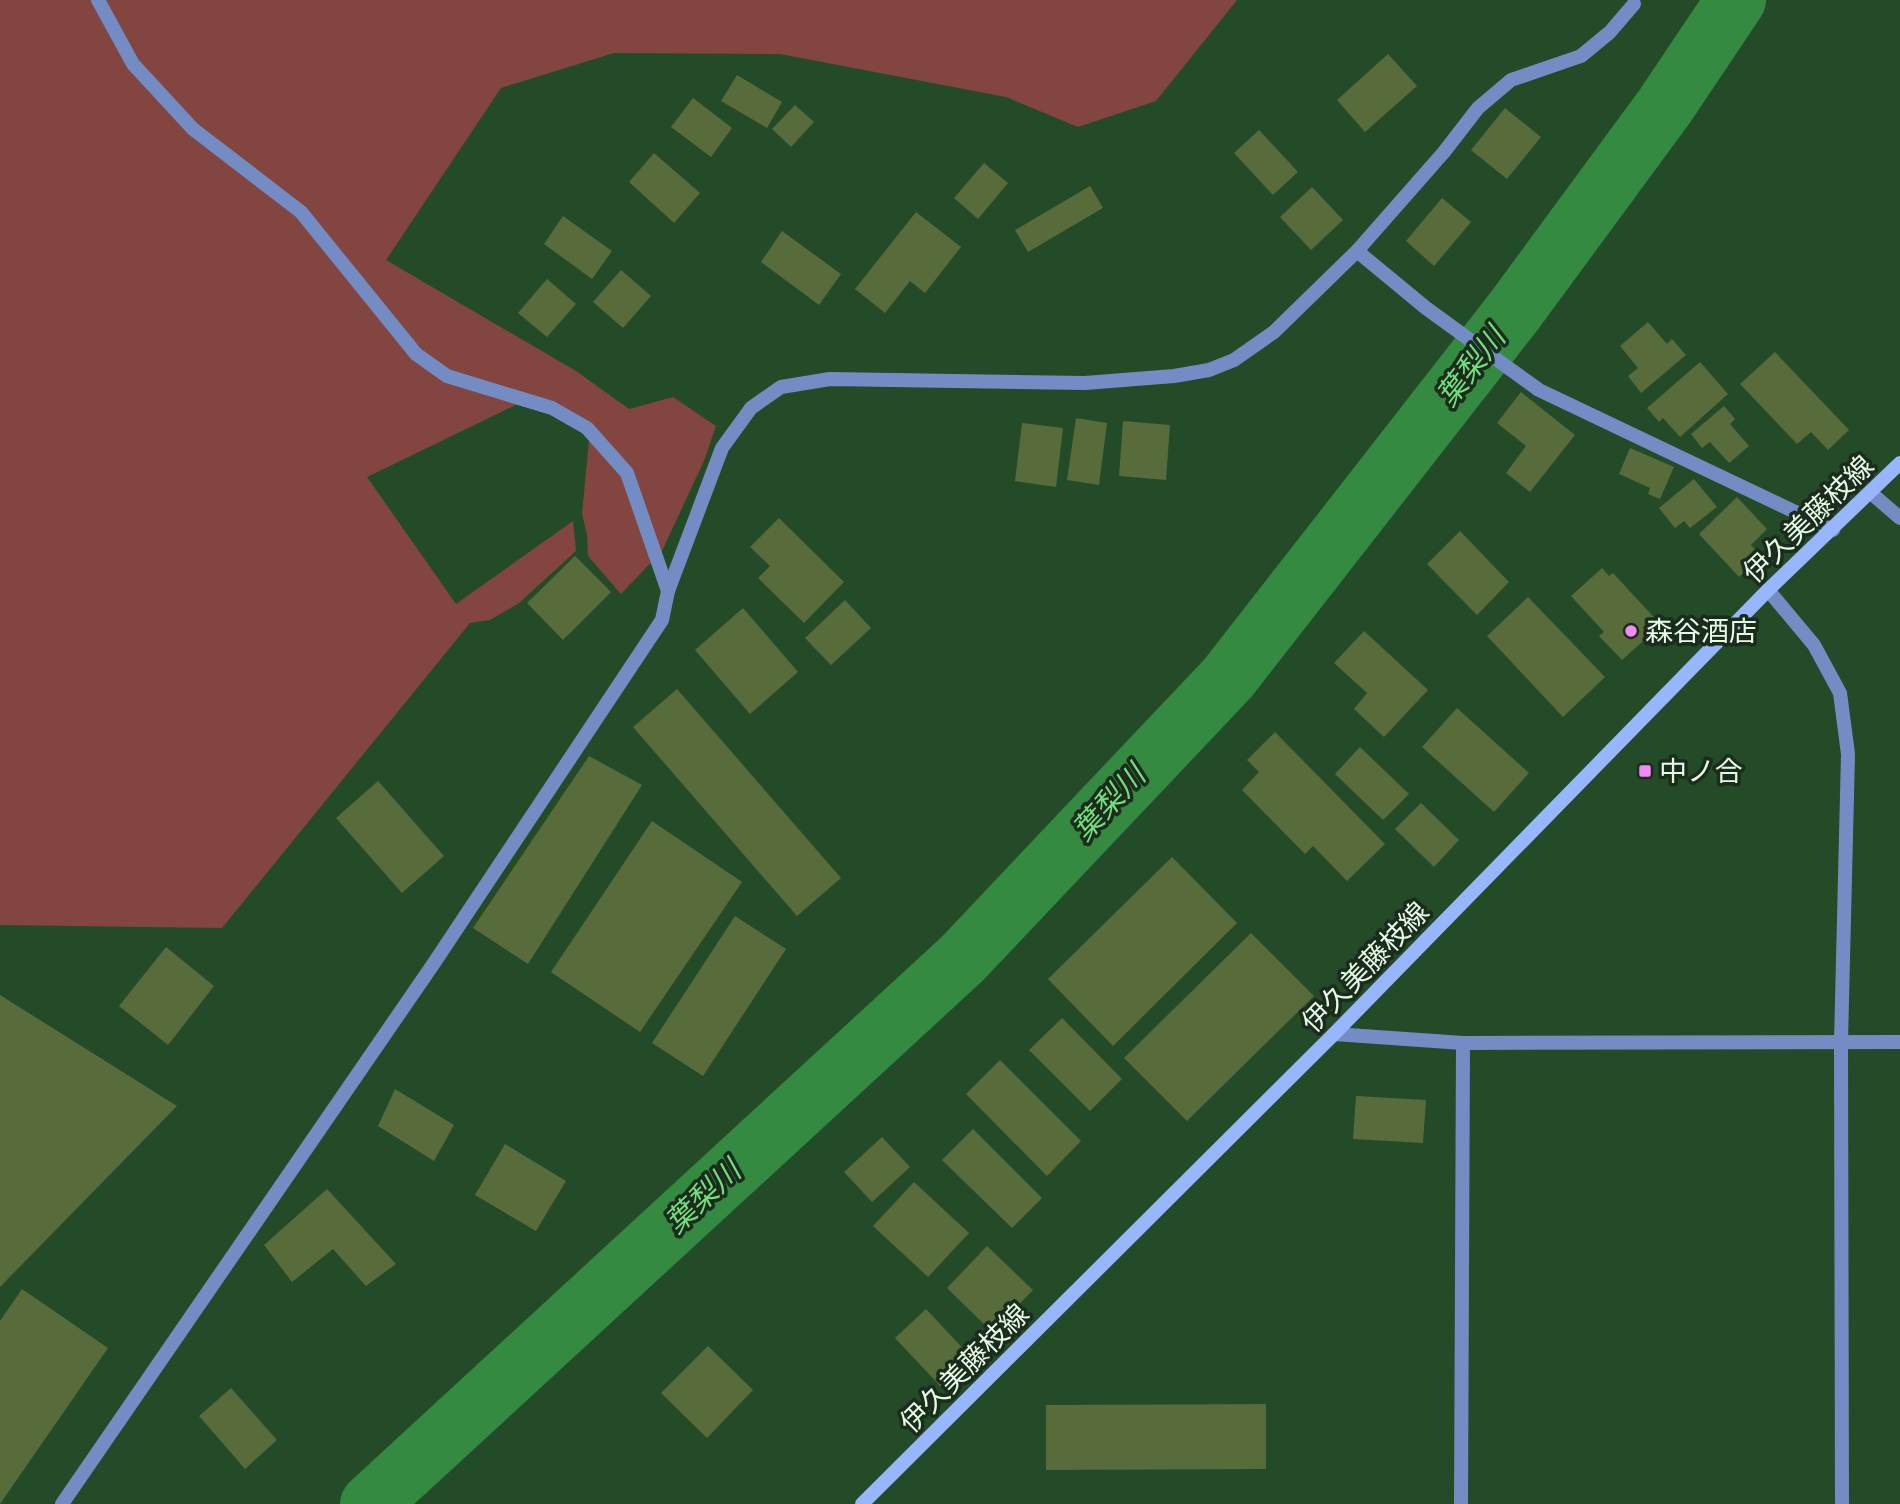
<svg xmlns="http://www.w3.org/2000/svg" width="1900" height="1504" font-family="'Alegreya Sans','Noto Sans JP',sans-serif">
  <rect width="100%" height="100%" fill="#234b27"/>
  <polygon fill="#82453f" points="0,0 1237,0 1156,101 1078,127 1006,97 780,54 614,53 501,88 386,260 576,371 629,409 673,397 716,426 704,461 662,551 621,594 588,556 587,535 582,514 590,429 532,397 367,477 456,604 573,521 576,551 519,603 490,620 470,623 222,928 0,925"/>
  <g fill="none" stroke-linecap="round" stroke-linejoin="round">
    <polyline stroke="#348a40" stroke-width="60" points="370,1504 962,959 1228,678 1515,310 1665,106 1736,0"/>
  </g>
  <g fill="#586b3a">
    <polygon points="1388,54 1417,86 1365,132 1337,100"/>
    <polygon points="737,75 782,102 767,128 721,101"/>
    <polygon points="693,98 732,128 711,157 671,127"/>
    <polygon points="795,105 814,122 791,147 772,129"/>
    <polygon points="1505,108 1541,137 1507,179 1471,150"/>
    <polygon points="1259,130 1298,172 1273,195 1234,153"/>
    <polygon points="654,153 700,193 674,223 629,182"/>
    <polygon points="984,163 1008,183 978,219 954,198"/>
    <polygon points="1090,186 1103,208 1028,252 1015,230"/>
    <polygon points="1312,187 1343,220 1311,250 1280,217"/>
    <polygon points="1442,198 1471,222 1434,266 1406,241"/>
    <polygon points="916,212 961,247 925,293 910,281 885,313 855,289"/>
    <polygon points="563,216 612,251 592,279 544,244"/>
    <polygon points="782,231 841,274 819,305 761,262"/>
    <polygon points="621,270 651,296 623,328 593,302"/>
    <polygon points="547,279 576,304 547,337 518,313"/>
    <polygon points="1648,322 1667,344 1672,339 1686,355 1641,393 1628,376 1638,368 1620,346"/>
    <polygon points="1775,352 1849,430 1828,450 1811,432 1797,444 1740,384"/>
    <polygon points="1700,362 1728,394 1680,437 1663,418 1659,422 1647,408"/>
    <polygon points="1521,392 1575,435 1530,492 1506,473 1526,446 1497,423"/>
    <polygon points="1724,406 1735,419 1730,424 1749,446 1729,463 1710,442 1702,448 1691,434"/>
    <polygon points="1076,418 1107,423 1099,485 1067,480"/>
    <polygon points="1123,421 1170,425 1166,480 1119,476"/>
    <polygon points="1022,423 1063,428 1056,487 1015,481"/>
    <polygon points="1630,448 1674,467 1660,499 1648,494 1650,488 1619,474"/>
    <polygon points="1694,479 1717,507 1690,528 1684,521 1675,528 1659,508"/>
    <polygon points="1737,497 1767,529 1751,545 1761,556 1739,577 1699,534"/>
    <polygon points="779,518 844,582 804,623 758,578 770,566 750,547"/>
    <polygon points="1460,531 1509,582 1477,615 1427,564"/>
    <polygon points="575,556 611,592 563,640 527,603"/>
    <polygon points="1602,568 1609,576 1613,573 1661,625 1622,660 1599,636 1604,632 1571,596"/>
    <polygon points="1528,597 1605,677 1563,717 1487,636"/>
    <polygon points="845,600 871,628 831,665 805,638"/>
    <polygon points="743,608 798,672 750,714 695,650"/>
    <polygon points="1364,631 1428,690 1384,737 1354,709 1367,693 1334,663"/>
    <polygon points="677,689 841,878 797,916 633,727"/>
    <polygon points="1457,708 1529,773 1494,812 1422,747"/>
    <polygon points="1275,732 1385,844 1347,881 1313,846 1305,854 1242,790 1259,772 1247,760"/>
    <polygon points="1360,747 1409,794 1383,820 1335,774"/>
    <polygon points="589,756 642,785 528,964 473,928"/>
    <polygon points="378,781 444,856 402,893 336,818"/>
    <polygon points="1421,803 1459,840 1434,867 1395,829"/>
    <polygon points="652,821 742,882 640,1032 551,972"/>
    <polygon points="1172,857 1237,923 1113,1046 1048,979"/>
    <polygon points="735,916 786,949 703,1076 652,1043"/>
    <polygon points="1251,933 1314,996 1187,1121 1124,1058"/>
    <polygon points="166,947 214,986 168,1045 119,1006"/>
    <polygon points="0,995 177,1106 0,1287"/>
    <polygon points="1062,1018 1122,1079 1090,1111 1029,1050"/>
    <polygon points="1000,1060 1081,1141 1047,1176 966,1094"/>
    <polygon points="395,1089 454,1125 434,1161 378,1126"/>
    <polygon points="1356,1096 1426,1100 1423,1143 1353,1139"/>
    <polygon points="973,1129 1042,1198 1012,1228 942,1160"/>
    <polygon points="882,1137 910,1167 872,1202 844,1172"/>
    <polygon points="505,1144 566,1181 536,1231 475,1195"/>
    <polygon points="914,1182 969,1233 928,1277 873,1226"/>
    <polygon points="327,1189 396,1264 366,1286 333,1249 292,1282 264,1245"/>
    <polygon points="987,1246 1033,1290 992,1332 947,1288"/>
    <polygon points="22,1289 108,1348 0,1504 0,1321"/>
    <polygon points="926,1309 972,1358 941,1387 895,1338"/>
    <polygon points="708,1346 753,1390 707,1438 661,1393"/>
    <polygon points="231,1388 277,1440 245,1469 199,1416"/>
    <polygon points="1266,1404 1266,1469 1046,1470 1046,1405"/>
  </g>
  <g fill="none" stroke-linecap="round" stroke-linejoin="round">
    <g stroke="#748cc4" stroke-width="14">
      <polyline points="98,0 133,64 193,129 301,212 416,354 447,376 552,408 587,428 627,473 668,591"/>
      <polyline points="1357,251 1444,152 1478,108 1511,80 1581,56 1610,32 1634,4"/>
      <polyline points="1871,493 1900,518"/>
      <polyline points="1768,590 1814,645 1840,693 1848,754 1841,1042 1842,1504"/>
      <polyline points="1334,1034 1463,1043 1900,1042"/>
      <polyline points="62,1504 434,963 662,620 668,591 722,448 751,408 781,387 830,379 1085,383 1174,376 1209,370 1234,360 1274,332 1357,251 1426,308 1539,390 1833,530"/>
      <polyline points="1461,1504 1463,1043"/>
    </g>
    <polyline stroke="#97b6fd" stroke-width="14" points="862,1504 1334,1034 1768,590 1900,463"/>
  </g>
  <g fill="#f18af4" stroke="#1b2c1c" stroke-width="2.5">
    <circle cx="1631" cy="631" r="7"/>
    <rect x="1638" y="764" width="14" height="14" rx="3.5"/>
  </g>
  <g text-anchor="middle" stroke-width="7" stroke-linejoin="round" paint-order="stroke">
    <g font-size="28" fill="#e4fbe5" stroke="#1b2c1c">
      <text transform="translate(1808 519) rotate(-44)" y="10">伊久美藤枝線</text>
      <text transform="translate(1365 967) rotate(-46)" y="10">伊久美藤枝線</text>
      <text transform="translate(964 1368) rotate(-45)" y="10">伊久美藤枝線</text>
    </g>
    <g font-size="28" fill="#e4fbe5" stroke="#1b2c1c" text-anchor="start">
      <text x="1645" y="641">森谷酒店</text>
      <text x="1659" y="781">中ノ合</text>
    </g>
    <g font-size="30" font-style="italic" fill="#72de7d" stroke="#1b2c1c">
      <text transform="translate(1471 367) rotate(-52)" y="10">葉梨川</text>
      <text transform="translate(1109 803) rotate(-47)" y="10">葉梨川</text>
      <text transform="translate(703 1197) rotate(-43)" y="10">葉梨川</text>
    </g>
  </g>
</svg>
